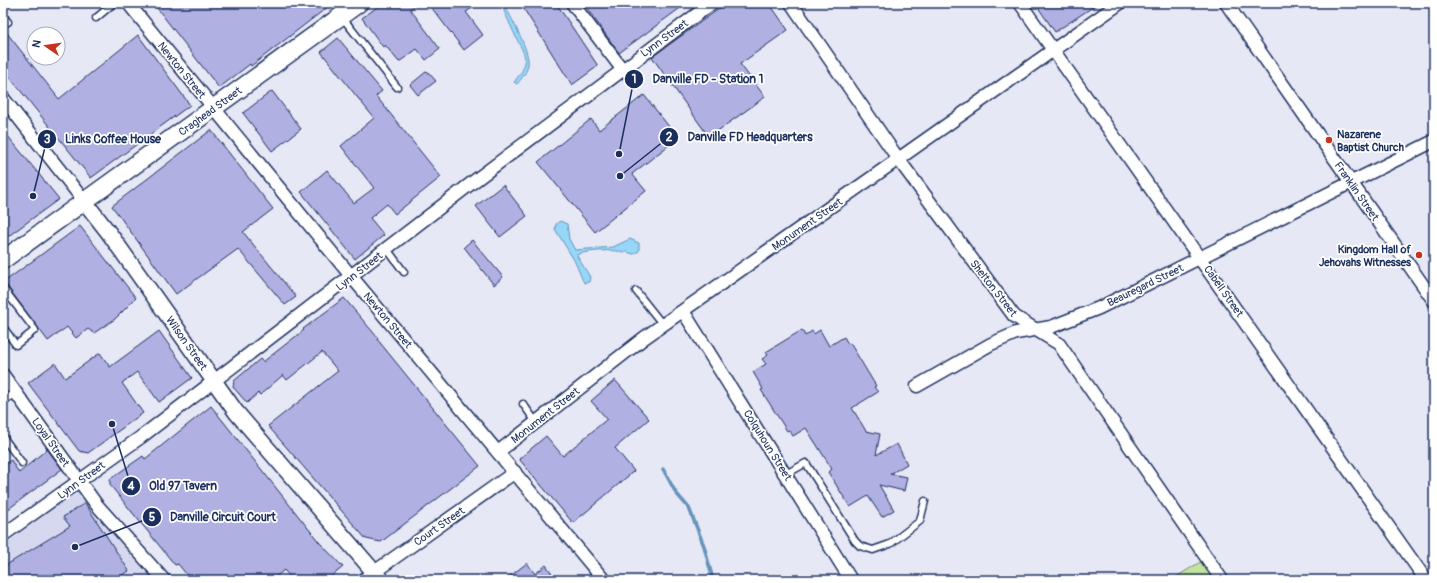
<svg xmlns="http://www.w3.org/2000/svg" width="1437" height="583" font-family="Pangolin,sans-serif">
  <rect width="100%" height="100%" fill="#e7e8f6"/>
  <filter id="ink" filterUnits="userSpaceOnUse"><feTurbulence type="fractalNoise" baseFrequency=".025" numOctaves="2"/><feDisplacementMap in="SourceGraphic" scale="8" xChannelSelector="R" yChannelSelector="G"/><feConvolveMatrix kernelMatrix="1 2 1 2 8 2 1 2 1" color-interpolation-filters="sRGB"/></filter>
  <g filter="url(#ink)">
    <polygon fill="#d6d8f0" points="78,490 157,580 3,580 3,540"/>
    <polygon fill="#c6e39b" stroke="#70897c" points="1207,558 1222,580 1171,580"/>
    <g fill="#96d6f7" stroke="#6593ba">
      <path d="M 501,3 L 504,3 C 510,17 531,52 528,65 C 527,72 522,78 517,84 L 514,82 C 532,60 525,57 515,35 C 510,24 505,14 501,3 Z"/>
      <path d="M 560,221 L 567,224 L 569,239 L 575,250 L 613,247 L 630,239 L 639,243 L 639,251 L 634,254 C 617,249 595,250 578,254 L 577,256 L 590,277 L 589,282 L 584,283 L 574,260 L 555,229 L 556,224 Z"/>
    </g>
    <g fill="none" stroke-linecap="round" stroke-linejoin="round">
      <polyline stroke="#6593ba" stroke-width="3.5" points="663,469 676,493 689,508 704,546 713,580"/>
    </g>
    <g fill="#b0b1e2" stroke="#1b2f5e">
      <polygon points="153,3 333,3 251,66 250,64 219,88"/>
      <polygon points="383,3 419,3 410,9 440,49 426,60 417,49 399,62 385,45 383,47 362,18"/>
      <polygon points="428,3 480,3 466,12 483,35 464,50"/>
      <polygon points="520,3 556,3 598,66 572,85"/>
      <polygon points="583,3 687,3 619,53"/>
      <polygon points="727,3 769,3 788,30 740,64 765,97 709,137 652,57"/>
      <polygon points="1035,3 1099,3 1055,32"/>
      <polygon points="3,28 59,99 138,35 190,105 91,178 3,69"/>
      <polygon points="338,38 382,91 376,96 441,177 395,214 387,204 370,218 384,235 355,259 301,192 327,170 354,203 374,188 341,146 374,118 321,52"/>
      <polygon points="427,71 436,81 418,95 410,85"/>
      <polygon points="272,91 301,129 272,151 243,113"/>
      <polygon points="644,95 678,138 632,174 646,191 595,232 538,162 591,119 599,130"/>
      <polygon points="3,130 59,199 3,240"/>
      <polygon points="211,130 273,209 243,232 296,297 285,305 238,249 176,294 112,206"/>
      <polygon points="503,185 527,216 500,237 476,206"/>
      <polygon points="80,226 136,298 115,319 94,333 88,329 76,338 67,327 48,341 4,282"/>
      <polygon points="472,240 503,277 494,285 464,247"/>
      <polygon points="344,298 378,338 377,339 480,466 381,542 366,539 268,426 338,371 322,352 287,380 283,375 260,395 258,393 247,403 233,387 234,381 260,359 263,362 304,330 303,329"/>
      <polygon points="802,330 805,336 812,331 814,334 820,330 829,346 844,337 848,344 850,343 876,386 874,387 878,392 852,408 866,431 880,434 876,455 897,444 907,464 890,474 907,477 904,491 879,485 894,510 882,517 868,496 850,507 828,472 832,469 806,428 793,436 789,430 787,431 761,390 763,389 753,372 766,364 762,359 768,355 766,352"/>
      <polygon points="159,331 192,378 159,402 137,372 122,383 143,413 88,453 79,451 28,383 55,363 65,378 100,353 110,367"/>
      <polygon points="615,380 649,419 615,448 634,471 573,523 519,459 546,436 563,456 607,419 591,401"/>
      <polygon points="211,406 319,542 343,567 327,580 293,580 284,570 272,580 191,580 178,564 175,565 110,485 110,479 143,456 145,459"/>
      <polygon points="47,449 62,469 3,513 3,465 11,460 19,473"/>
      <polygon points="85,503 129,571 113,580 3,580 3,567 70,526 63,517"/>
      <polygon points="527,563 535,574 546,565 556,580 505,580"/>
    </g>
    <g fill="none" stroke-linecap="round" stroke-linejoin="round">
      <defs>
        <g id="service">
          <polyline points="3,16 8,22"/>
          <polyline points="342,17 397,87"/>
          <polyline points="96,18 114,3"/>
          <polyline points="387,249 404,272"/>
          <polyline points="3,288 35,330 16,345 3,327"/>
          <polyline points="636,291 663,325"/>
          <polyline points="3,402 16,392"/>
          <polyline points="523,404 536,422"/>
          <polyline points="3,437 22,463"/>
          <polyline points="786,474 806,463 855,541 860,546 873,550 890,544 920,521 925,501"/>
        </g>
        <g id="minor">
          <polyline points="128,3 351,276 604,580"/>
          <polyline points="572,3 622,69"/>
          <polyline points="791,3 899,160 1014,316 1059,344 1222,580"/>
          <polyline points="1020,3 1426,580"/>
          <polyline points="1226,3 1434,301"/>
          <polyline points="3,98 84,201"/>
          <polyline points="683,311 851,580"/>
          <polyline points="3,375 96,504 164,580"/>
          <polyline points="917,386 991,344 1016,333 1051,327 1099,308 1434,141"/>
          <polyline points="498,452 644,338 1120,3"/>
          <polyline points="3,535 141,437 473,182 712,3"/>
          <polyline points="363,580 515,472"/>
        </g>
        <polyline id="tertiary" points="84,201 109,233 236,412 381,580"/>
        <polyline id="secondary" points="3,260 359,3"/>
      </defs>
      <use href="#service" stroke="#1b2f5e" stroke-width="9"/>
      <use href="#minor" stroke="#1b2f5e" stroke-width="15"/>
      <use href="#tertiary" stroke="#1b2f5e" stroke-width="18"/>
      <use href="#secondary" stroke="#1b2f5e" stroke-width="20"/>
      <use href="#service" stroke="#fff" stroke-width="6"/>
      <use href="#minor" stroke="#fff" stroke-width="12"/>
      <use href="#tertiary" stroke="#fff" stroke-width="15"/>
      <use href="#secondary" stroke="#fff" stroke-width="17"/>
    </g>
  </g>
  <g fill="#c8321e" stroke="#fff" stroke-width="1.5">
    <circle cx="1329" cy="140" r="4"/>
    <circle cx="1419" cy="255" r="4"/>
  </g>
  <g text-anchor="middle" stroke-width="3.5" stroke-linejoin="round" paint-order="stroke">
    <g font-size="11" fill="#1b2f5e" stroke="#fff">
      <text transform="translate(664 38) rotate(-36)" y="4">Lynn Street</text>
      <text transform="translate(182 70) rotate(51)" y="4">Newton Street</text>
      <text transform="translate(210 111) rotate(-36)" y="4">Craghead Street</text>
      <text transform="translate(1357 191) rotate(55)" y="4">Franklin Street</text>
      <text transform="translate(807 224) rotate(-35)" y="4">Monument Street</text>
      <text transform="translate(359 271) rotate(-38)" y="4">Lynn Street</text>
      <text transform="translate(1145 285) rotate(-26)" y="4">Beauregard Street</text>
      <text transform="translate(994 288) rotate(52)" y="4">Shelton Street</text>
      <text transform="translate(1224 291) rotate(55)" y="4">Cabell Street</text>
      <text transform="translate(388 320) rotate(50)" y="4">Newton Street</text>
      <text transform="translate(187 343) rotate(55)" y="4">Wilson Street</text>
      <text transform="translate(545 415) rotate(-38)" y="4">Monument Street</text>
      <text transform="translate(51 442) rotate(55)" y="4">Loyal Street</text>
      <text transform="translate(768 445) rotate(58)" y="4">Colquhoun Street</text>
      <text transform="translate(81 480) rotate(-36)" y="4">Lynn Street</text>
      <text transform="translate(439 526) rotate(-35)" y="4">Court Street</text>
    </g>
    <g font-size="11" font-weight="bold" fill="#1b2f5e" stroke="#fff" text-anchor="start">
      <text x="1337" y="138">Nazarene<tspan x="1337" dy="13">Baptist Church</tspan></text>
      <text x="1411" y="253" text-anchor="end">Kingdom Hall of<tspan x="1411" dy="13">Jehovahs Witnesses</tspan></text>
    </g>
  </g>
  <path fill="none" stroke="#1b2f5e" stroke-width="1.5" d="M619 154L634 79M620 176L669 137M33 196L47 139M112 424L131 486M75 547L152 517"/>
  <g fill="#1b2f5e" stroke="#fff" stroke-width="1.5">
    <circle cx="619" cy="154" r="4"/>
    <circle cx="620" cy="176" r="4"/>
    <circle cx="33" cy="196" r="4"/>
    <circle cx="112" cy="424" r="4"/>
    <circle cx="75" cy="547" r="4"/>
    <circle cx="634" cy="79" r="10"/>
    <circle cx="669" cy="137" r="10"/>
    <circle cx="47" cy="139" r="10"/>
    <circle cx="131" cy="486" r="10"/>
    <circle cx="152" cy="517" r="10"/>
  </g>
  <g font-size="12" text-anchor="middle" font-weight="bold" fill="#fff">
    <text x="634" y="83">1</text>
    <text x="669" y="141">2</text>
    <text x="47" y="143">3</text>
    <text x="131" y="490">4</text>
    <text x="152" y="521">5</text>
  </g>
  <g font-size="12" text-anchor="middle" font-weight="bold" fill="#1b2f5e" stroke="#fff" stroke-width="3.5" stroke-linejoin="round" paint-order="stroke">
    <text x="708" y="83">Danville FD - Station 1</text>
    <text x="750" y="141">Danville FD Headquarters</text>
    <text x="113" y="143">Links Coffee House</text>
    <text x="183" y="490">Old 97 Tavern</text>
    <text x="223" y="521">Danville Circuit Court</text>
  </g>
  <rect width="1437" height="583" fill="none" stroke="#fff" stroke-width="16"/>
  <rect x="8" y="8" width="1421" height="567" fill="none" stroke="#1b2f5e" stroke-width="1.5" filter="url(#ink)"/>
  <g transform="translate(46 46) rotate(283)"><circle r="19" fill="#ffffff" stroke="#a4acbf"/>
  <path d="M0-3L7 15L0 10L-7 15Z" fill="#c8321e"/>
  <text y="-6" font-size="11" font-weight="bold" text-anchor="middle" fill="#1b2f5e">N</text>
  </g>
</svg>
